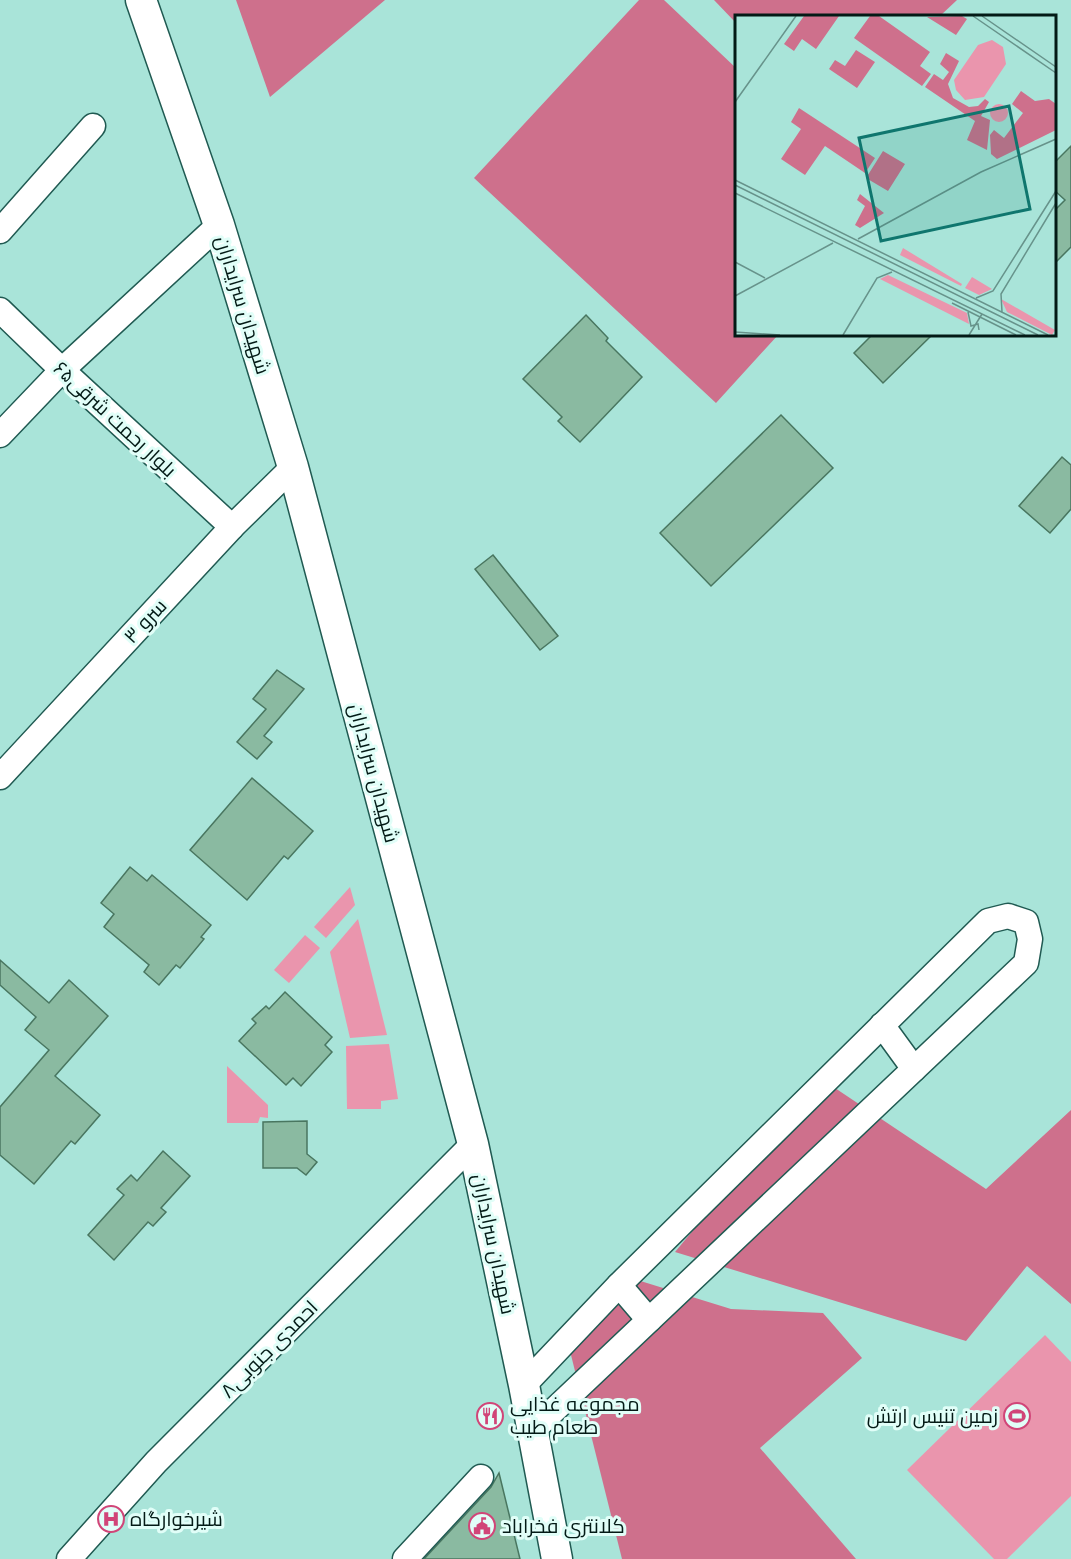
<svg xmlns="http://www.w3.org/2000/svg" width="1071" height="1559" font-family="'Open Sans',Cairo,sans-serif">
  <rect width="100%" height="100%" fill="#a9e4d9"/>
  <g fill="#ea95ad">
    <polygon points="350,887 355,905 326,938 314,927"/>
    <polygon points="358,919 387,1035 350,1038 330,952"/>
    <polygon points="305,935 320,948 289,983 274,970"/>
    <polygon points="389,1044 398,1099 381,1101 381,1109 347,1109 346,1046"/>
    <polygon points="227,1066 268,1105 268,1118 260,1117 258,1123 227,1123"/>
    <polygon points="1045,1335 1071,1362 1071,1496 1007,1559 994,1559 907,1470"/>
  </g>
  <g fill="#ce708c">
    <polygon points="236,0 385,0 270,97"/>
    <polygon points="639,0 664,0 736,68 736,334 778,335 716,403 474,178"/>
    <polygon points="714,0 957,0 940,16 736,16 736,23"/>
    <polygon points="820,1078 986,1189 1071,1110 1071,1304 1027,1266 966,1341 675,1252"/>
    <polygon points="634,1279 731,1309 823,1313 862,1358 760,1448 856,1559 622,1559 566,1335"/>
  </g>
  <g fill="#8abaa1" stroke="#497660" stroke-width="1.5">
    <polygon points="1071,146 1071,247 1054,264 1054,211 1065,200 1054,190 1054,163"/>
    <polygon points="586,315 608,338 606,341 642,377 580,442 558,421 562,417 523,379"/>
    <polygon points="873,334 933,334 883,383 854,353"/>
    <polygon points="781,415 833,468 711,586 660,533"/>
    <polygon points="1062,457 1071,465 1071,509 1050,533 1019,506"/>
    <polygon points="493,555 558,636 540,650 475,569"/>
    <polygon points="277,670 304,689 264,736 272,742 257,759 237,742 266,709 253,699"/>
    <polygon points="252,778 313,831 288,859 284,856 247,900 190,850"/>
    <polygon points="130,867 147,881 152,875 211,925 201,937 204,939 180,968 176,965 159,985 144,972 149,965 104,927 114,914 101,903"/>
    <polygon points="0,960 49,1003 69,980 108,1016 55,1076 100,1115 75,1144 71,1141 34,1184 0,1155 0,1107 49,1050 25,1030 36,1017 0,985"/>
    <polygon points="285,992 332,1037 325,1045 332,1052 301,1086 293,1078 286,1085 239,1041 256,1023 252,1019 266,1006 269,1009"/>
    <polygon points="307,1121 307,1154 317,1162 306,1175 297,1168 263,1168 263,1122"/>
    <polygon points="163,1151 190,1176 161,1208 166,1212 153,1226 148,1222 114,1260 88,1235 124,1195 117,1189 131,1175 137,1181"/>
    <polygon points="499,1473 520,1559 424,1559 491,1487"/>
  </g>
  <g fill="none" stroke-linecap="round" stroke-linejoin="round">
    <defs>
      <g id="minor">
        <polyline points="0,231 93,126"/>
        <polyline points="0,310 62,370 232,527"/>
        <polyline points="0,435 62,370 219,225"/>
        <polyline points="0,777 232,527 293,467"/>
        <polyline points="882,1025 914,1069"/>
        <polyline points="619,1285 649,1320"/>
        <polyline points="524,1385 619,1285 988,921 1008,916 1026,922 1030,939 1026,963 532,1431"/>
        <polyline points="69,1559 156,1462 473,1144"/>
        <polyline points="405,1559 481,1477"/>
      </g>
      <polyline id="tertiary" points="141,0 219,225 293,467 473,1144 524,1385 557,1559"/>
    </defs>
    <use href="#minor" stroke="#205a52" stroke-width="27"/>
    <use href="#tertiary" stroke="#205a52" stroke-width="33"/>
    <use href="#minor" stroke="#fff" stroke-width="24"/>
    <use href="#tertiary" stroke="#fff" stroke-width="30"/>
  </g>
  <defs>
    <symbol id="restaurant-ring" viewBox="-11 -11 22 22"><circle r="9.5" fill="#e1fef8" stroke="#d14578" stroke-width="1.5"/><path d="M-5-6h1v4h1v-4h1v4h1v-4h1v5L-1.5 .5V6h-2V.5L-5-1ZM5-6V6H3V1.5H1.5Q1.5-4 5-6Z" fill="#d14578"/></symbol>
    <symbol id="stadium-ring" viewBox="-11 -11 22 22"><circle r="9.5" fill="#e1fef8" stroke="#d14578" stroke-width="1.5"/><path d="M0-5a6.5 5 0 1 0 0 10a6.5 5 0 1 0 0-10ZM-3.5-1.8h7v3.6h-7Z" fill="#d14578"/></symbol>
    <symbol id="hospital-ring" viewBox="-11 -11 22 22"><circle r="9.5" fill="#e1fef8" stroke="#d14578" stroke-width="1.5"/><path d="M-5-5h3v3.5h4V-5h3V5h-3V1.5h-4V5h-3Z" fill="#d14578"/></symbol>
    <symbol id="civic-ring" viewBox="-11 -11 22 22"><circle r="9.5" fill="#e1fef8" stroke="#d14578" stroke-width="1.5"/><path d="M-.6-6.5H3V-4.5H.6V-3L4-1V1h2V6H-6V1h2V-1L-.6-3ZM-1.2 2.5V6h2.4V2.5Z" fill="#d14578"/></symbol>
  </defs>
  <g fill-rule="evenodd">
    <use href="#restaurant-ring" x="475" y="1401" width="30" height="30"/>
    <use href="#stadium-ring" x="1002" y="1401" width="30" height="30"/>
    <use href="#hospital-ring" x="96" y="1504" width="30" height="30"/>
    <use href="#civic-ring" x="467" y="1511" width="30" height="30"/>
  </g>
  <g text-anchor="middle" stroke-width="6" stroke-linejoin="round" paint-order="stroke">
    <g font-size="20" fill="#031a16" stroke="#e1fef8">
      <text transform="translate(243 305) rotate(73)" y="7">شهیدان سرایداران</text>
      <text transform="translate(115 419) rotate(43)" y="7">بلوار رحمت شرقی۶۵</text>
      <text transform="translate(145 621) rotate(-47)" y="7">سرو ۳</text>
      <text transform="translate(374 773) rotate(75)" y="7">شهیدان سرایداران</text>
      <text transform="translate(494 1244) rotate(78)" y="7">شهیدان سرایداران</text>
      <text transform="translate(269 1349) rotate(-45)" y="7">احمدی جنوبی۸</text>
    </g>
    <g font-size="20" fill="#031a16" stroke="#e1fef8" text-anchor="start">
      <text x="510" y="1411">مجموعه غذایی<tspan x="510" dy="23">طعام طیب</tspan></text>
      <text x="998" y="1423" text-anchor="end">زمین تنیس ارتش</text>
      <text x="130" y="1526">شیرخوارگاه</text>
      <text x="502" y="1533">کلانتری فخراباد</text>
    </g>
  </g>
  <g transform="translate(735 15)">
    <rect width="321" height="321" fill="#a9e4d9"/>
    <path d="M 257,25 L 268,32 L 271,49 L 249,82 L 230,85 L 221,75 L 219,65 L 243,30 ZM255 98a9 9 0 1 1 18 0a9 9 0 1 1-18 0ZM 168,233 L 227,269 L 226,271 L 165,240 ZM 153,260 L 232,298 L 234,309 L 145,264 ZM 237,262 L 257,274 L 244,280 L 230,273 ZM 266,284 L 320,315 L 317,320 L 272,297 Z" fill="#ea95ad"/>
    <path d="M 69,1 L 104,1 L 81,34 L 67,24 L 59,36 L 49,29 ZM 135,1 L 144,1 L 195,37 L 185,51 L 196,59 L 187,71 L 119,23 ZM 227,1 L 232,4 L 221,20 L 192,2 ZM 121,35 L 140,47 L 122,73 L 94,54 L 100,45 L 110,51 ZM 211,38 L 224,46 L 213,69 L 218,83 L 234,92 L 243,91 L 250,84 L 254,87 L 246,101 L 255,105 L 252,135 L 232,125 L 240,106 L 190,72 L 199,59 L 208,65 L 214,57 L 205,49 ZM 286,76 L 300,86 L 314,84 L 321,89 L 321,115 L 262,144 L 256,139 L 255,120 L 259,115 L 269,123 L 288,98 L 277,89 ZM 64,93 L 140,143 L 130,158 L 90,131 L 70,160 L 46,144 L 66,114 L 56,107 ZM 148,136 L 170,149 L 153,176 L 131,163 ZM 125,179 L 149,198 L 125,213 L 120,210 L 130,191 L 122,185 Z" fill="#ce708c"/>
    <path fill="none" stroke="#67938b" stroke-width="1.5" d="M 238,1 L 321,58M 247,1 L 321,52M 0,87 L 61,1M 0,165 L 313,320M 0,170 L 303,320M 0,178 L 290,320M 123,224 L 246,157 L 321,124M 0,247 L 30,263M 0,281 L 98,228M 241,283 L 258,276 L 321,176M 217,288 L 281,320M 233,297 L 236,311 L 243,309 L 244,315M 267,297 L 266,279 L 321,188M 0,317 L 45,320M 108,320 L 142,263 L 157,257M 234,320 L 247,299"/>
    <path fill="#0f766e" fill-opacity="0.15" stroke="#0f766e" stroke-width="3" d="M 274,91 L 295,194 L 146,226 L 124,123 Z"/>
    <rect width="321" height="321" fill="none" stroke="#031a16" stroke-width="3"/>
  </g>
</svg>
